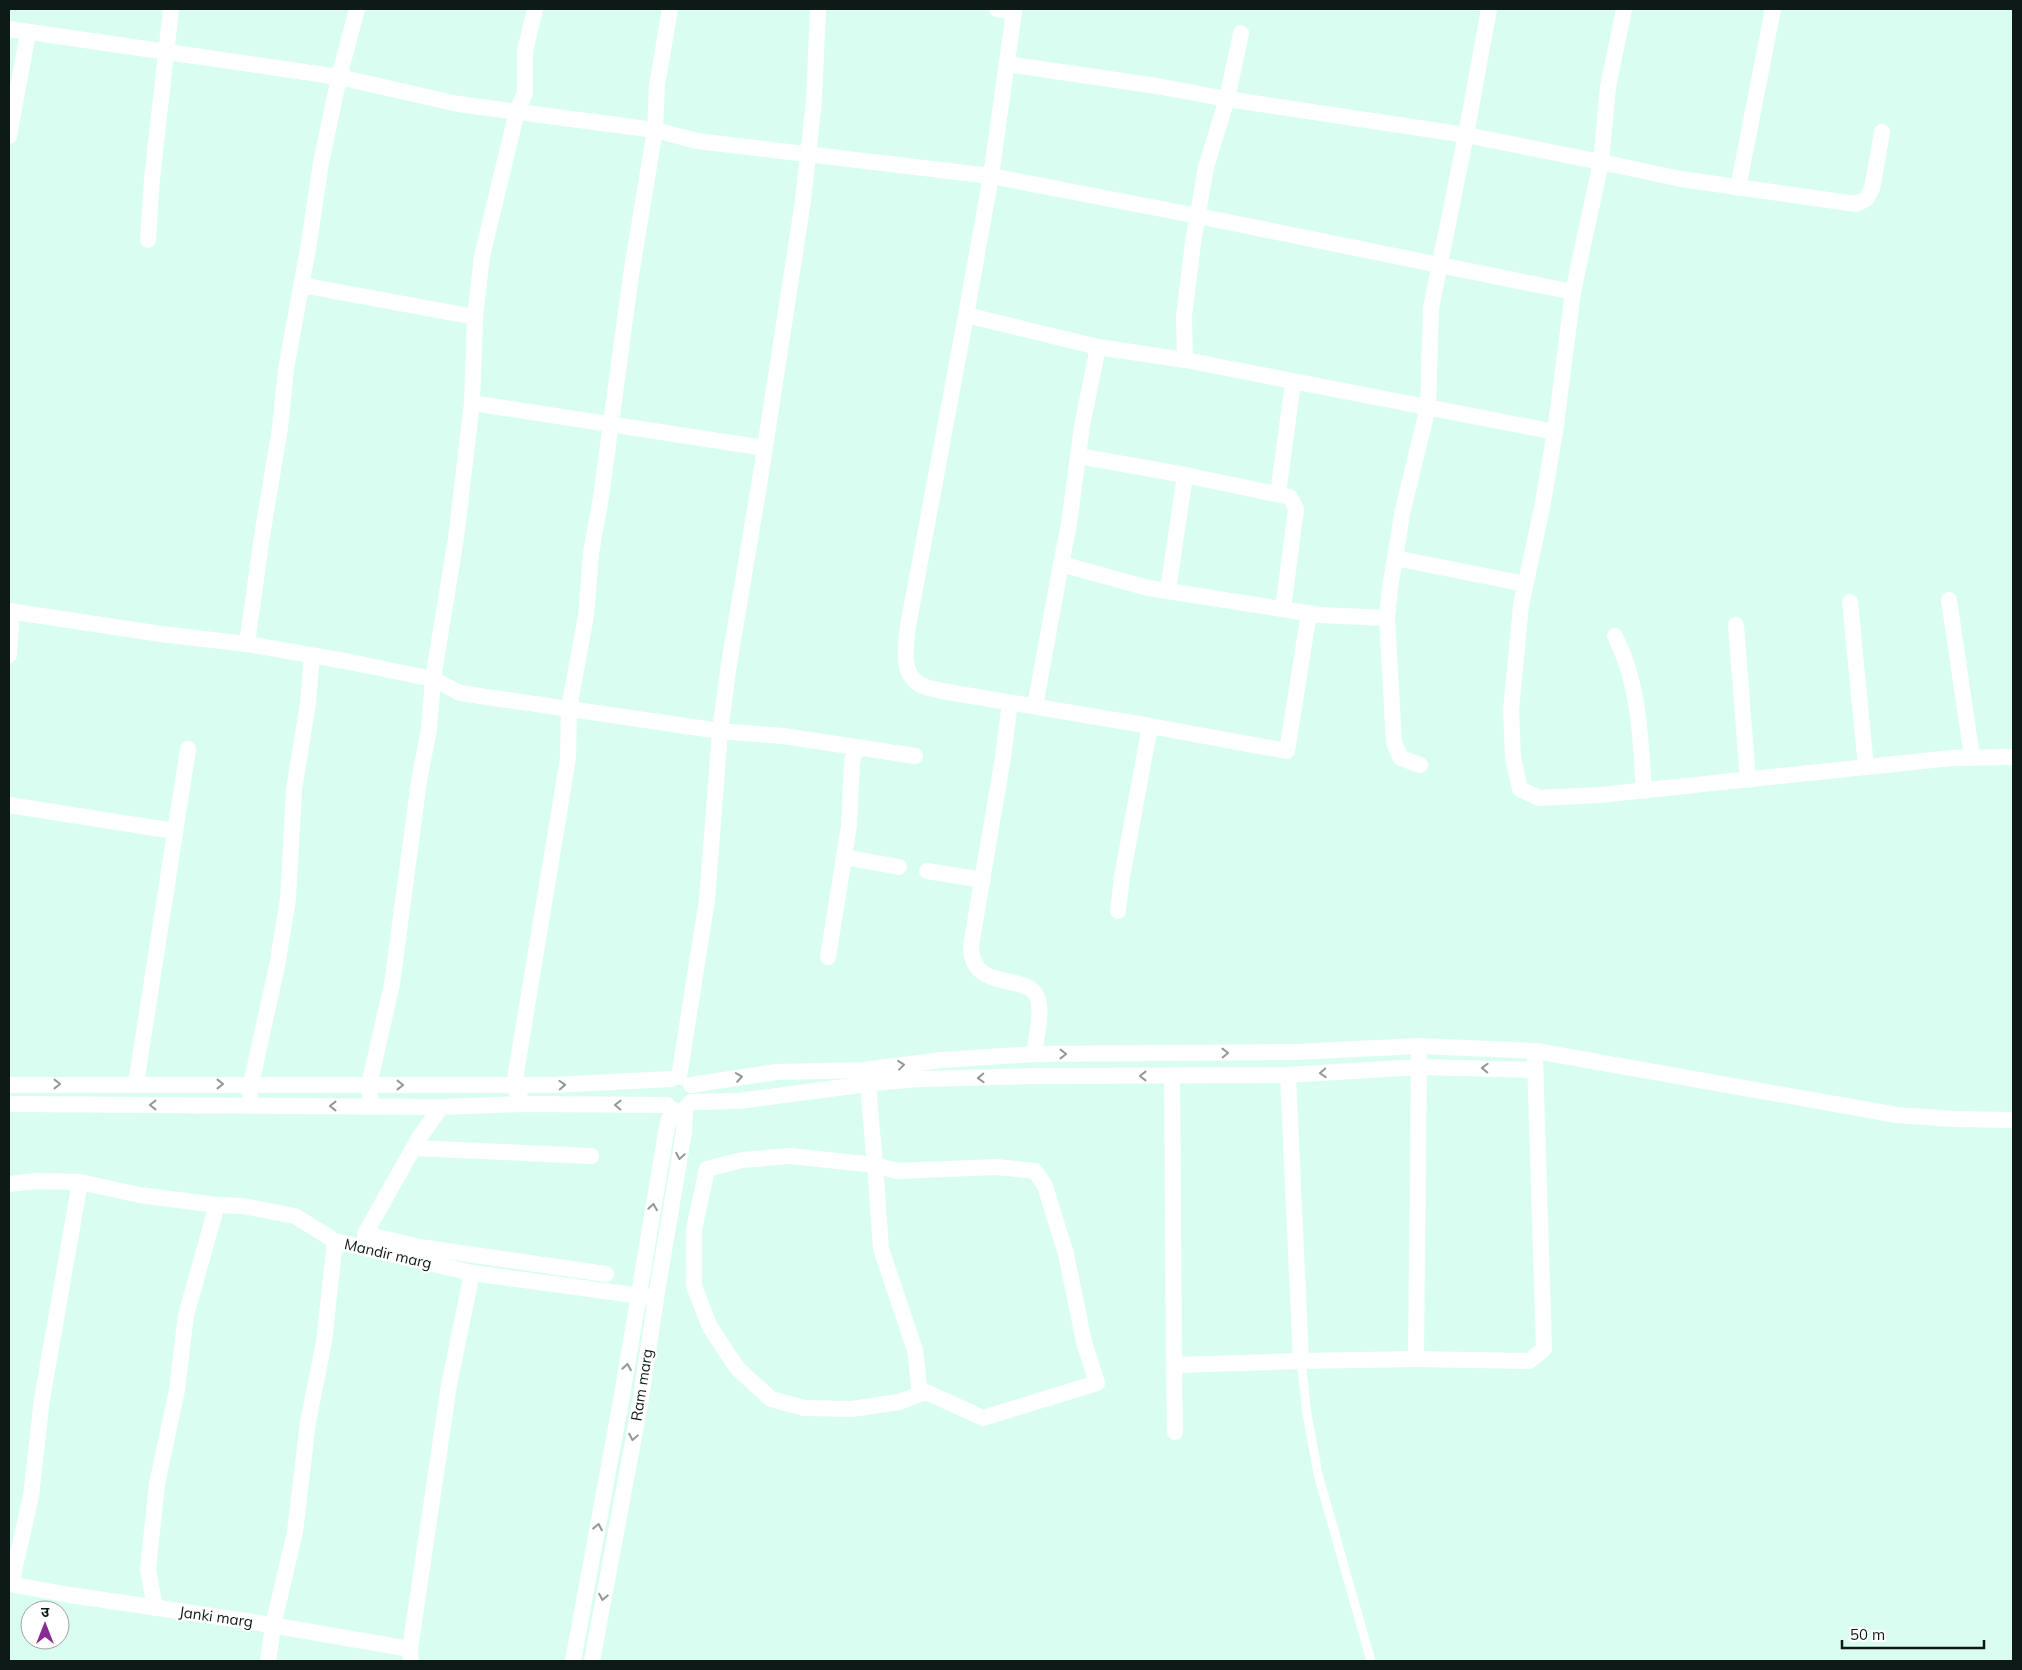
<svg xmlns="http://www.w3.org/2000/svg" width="2022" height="1670" font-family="Mulish,'Noto Sans Devanagari',sans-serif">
  <rect width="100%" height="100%" fill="#d9fdf1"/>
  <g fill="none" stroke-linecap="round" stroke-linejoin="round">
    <polyline stroke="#fff" stroke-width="9" points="1301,1361 1307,1414 1318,1474 1371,1661"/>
    <g stroke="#fff" stroke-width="16">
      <polyline points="9,29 339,77 458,104 655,130 697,141 991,176 1198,216 1573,292"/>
      <polyline points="1007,64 1157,86 1227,99 1241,33"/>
      <polyline points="1882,132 1872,189 1866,199 1856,204 1681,179 1601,162 1573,292 1555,432 1542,508 1521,605 1511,710 1513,758 1520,789 1539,798 1600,795 1952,758 2013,757"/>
      <polyline points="9,136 28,33"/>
      <polyline points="1738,188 1773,9"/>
      <polyline points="148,240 152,179 171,9"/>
      <polyline points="301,285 475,317"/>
      <polyline points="966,315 991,176 1014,12 997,9"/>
      <polyline points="1098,347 1082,426 1069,524 1061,564 1148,588 1320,615 1387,618"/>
      <polyline points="1185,360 1184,316 1193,243 1206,167 1227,99 1466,135 1489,9"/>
      <polyline points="472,403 765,448"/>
      <polyline points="1078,456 1185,475 1290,497 1296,509 1283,609"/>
      <polyline points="1278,494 1293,382"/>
      <polyline points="1395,558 1525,584"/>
      <polyline points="1168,590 1185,475"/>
      <polyline points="1949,600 1972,757"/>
      <polyline points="1850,602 1866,767"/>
      <polyline points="9,611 161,634 247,644 350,662 433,679 460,693 720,731 783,736 856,747 852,762 849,826 828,957"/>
      <polyline points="1736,625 1748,780"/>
      <path d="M 1615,636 C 1640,686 1640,736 1644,791"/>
      <polyline points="247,644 262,536 280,428 286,369 308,249 321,163 339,77 357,9"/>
      <polyline points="9,655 12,611"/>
      <path d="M 1010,702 L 1003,757 L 971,946 C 971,993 1027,972 1037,997 C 1043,1013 1036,1038 1034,1054"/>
      <polyline points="1035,706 1061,564"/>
      <polyline points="1150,726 1287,751 1309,613"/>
      <polyline points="856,747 915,756"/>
      <polyline points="1420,765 1401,758 1394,743 1387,618 1390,588 1402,514 1428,407 1431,308 1466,135 1601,162 1608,87 1624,9"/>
      <polyline points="9,805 174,831"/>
      <polyline points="844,857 899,867"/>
      <polyline points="927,871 983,880"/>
      <path d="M 1118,911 L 1122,877 L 1150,726 L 942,691 C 936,689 925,688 919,684 C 900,671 906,645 908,626 L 966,315 L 1098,347 L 1185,360 L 1555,432"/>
      <polyline points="1419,1056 1416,1359 1529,1361 1544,1349 1535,1059"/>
      <polyline points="1288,1075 1301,1361 1416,1359"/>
      <polyline points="1172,1076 1174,1365 1301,1361"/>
      <polyline points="679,1077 707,900 720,731 729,664 761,473 803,201 814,101 818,9"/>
      <polyline points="136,1084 188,749"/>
      <polyline points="9,1085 553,1085 671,1079"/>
      <polyline points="691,1085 776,1072 863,1070 942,1060 1034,1054 1294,1052 1419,1046 1536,1051 1897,1115 1953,1119 2013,1120"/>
      <polyline points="868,1085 875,1165 790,1156 742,1160 707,1169 694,1229 694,1286 710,1327 737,1368 771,1399 804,1408 852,1409 899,1402 926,1392 983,1418 1097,1383 1084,1342 1066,1254 1045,1186 1035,1171 997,1167 897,1171 875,1165 881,1249 915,1350 920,1394"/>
      <polyline points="250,1094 251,1084 277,966 288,899 294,790 308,703 312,656"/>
      <polyline points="691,1102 738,1101 883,1082 920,1079 1041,1076 1288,1075 1418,1067 1534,1070"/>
      <polyline points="9,1104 441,1107 523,1104 667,1105"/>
      <polyline points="523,1104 514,1085 568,758 569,708 586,616 591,553 601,497 631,275 655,130 657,86 670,9"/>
      <polyline points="371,1106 369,1085 392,984 419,781 429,729 433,679 456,538 472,403 475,317 482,256 517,111 525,93 525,51 535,9"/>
      <polyline points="441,1107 419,1138 365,1234 420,1247 606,1274"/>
      <polyline points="414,1148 591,1156"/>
      <polyline points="9,1184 36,1181 80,1182 139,1195 217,1205 243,1206 295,1216 335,1241 472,1273 656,1298"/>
      <polyline points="1174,1365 1175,1432"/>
      <polyline points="9,1584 70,1595 253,1622 410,1649 411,1661"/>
      <polyline points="11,1584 31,1496 42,1399 80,1182"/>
      <polyline points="155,1608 148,1569 157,1484 177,1390 186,1315 217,1205"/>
      <polyline points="410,1649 449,1385 472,1273"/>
      <polyline points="268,1661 273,1626 295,1532 308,1422 324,1342 335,1241"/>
      <polyline points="573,1661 621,1401 667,1127 672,1109"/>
      <polyline points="592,1661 640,1404 656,1298 684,1132 685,1108"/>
    </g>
  </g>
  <defs><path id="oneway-chevron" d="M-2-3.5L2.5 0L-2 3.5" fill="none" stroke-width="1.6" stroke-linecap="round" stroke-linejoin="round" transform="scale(1.25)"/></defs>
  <g stroke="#929897">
    <use href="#oneway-chevron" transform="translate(1225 1053) rotate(-1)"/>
    <use href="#oneway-chevron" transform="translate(1063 1054)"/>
    <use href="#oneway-chevron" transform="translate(901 1065) rotate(-7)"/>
    <use href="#oneway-chevron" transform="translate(1485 1068) rotate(-178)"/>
    <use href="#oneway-chevron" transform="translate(1323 1073) rotate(176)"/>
    <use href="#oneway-chevron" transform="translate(1143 1076) rotate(180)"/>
    <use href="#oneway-chevron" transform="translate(739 1077) rotate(-9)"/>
    <use href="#oneway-chevron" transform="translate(981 1078) rotate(178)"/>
    <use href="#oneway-chevron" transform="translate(57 1084)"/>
    <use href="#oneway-chevron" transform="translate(220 1084)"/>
    <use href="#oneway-chevron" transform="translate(400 1085)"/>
    <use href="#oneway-chevron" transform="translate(562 1085) rotate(-2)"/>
    <use href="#oneway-chevron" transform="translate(153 1105) rotate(-180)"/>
    <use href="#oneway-chevron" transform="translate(618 1105) rotate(-179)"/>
    <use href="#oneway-chevron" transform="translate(333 1106) rotate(-180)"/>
    <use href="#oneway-chevron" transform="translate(680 1156) rotate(100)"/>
    <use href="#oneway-chevron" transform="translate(653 1207) rotate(-81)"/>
    <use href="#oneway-chevron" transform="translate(627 1367) rotate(-81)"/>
    <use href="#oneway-chevron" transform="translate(633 1437) rotate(101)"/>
    <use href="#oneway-chevron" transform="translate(598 1527) rotate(-79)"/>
    <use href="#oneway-chevron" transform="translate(603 1597) rotate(101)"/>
  </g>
  <g text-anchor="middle" stroke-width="4.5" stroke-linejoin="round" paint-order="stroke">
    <g font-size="15" fill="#0d1a17" stroke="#fff">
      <text transform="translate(388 1254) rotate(13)" y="5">Mandir marg</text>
      <text transform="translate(642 1385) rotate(-81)" y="5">Ram marg</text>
      <text transform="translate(216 1617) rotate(8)" y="5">Janki marg</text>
    </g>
  </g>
  <rect width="2022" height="1670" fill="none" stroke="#0d1a17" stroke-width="20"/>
  <g transform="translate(45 1625)"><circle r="24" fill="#ffffff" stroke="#9ea3a2"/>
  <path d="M0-4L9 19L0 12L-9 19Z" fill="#8a2a94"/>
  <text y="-8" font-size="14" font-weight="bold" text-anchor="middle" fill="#0d1a17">उ</text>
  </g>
  <path d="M1842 1640v8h142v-8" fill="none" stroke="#0d1a17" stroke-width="2.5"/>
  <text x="1850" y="1640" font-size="15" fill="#0d1a17" stroke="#ffffff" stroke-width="4" paint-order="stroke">50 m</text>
</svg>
